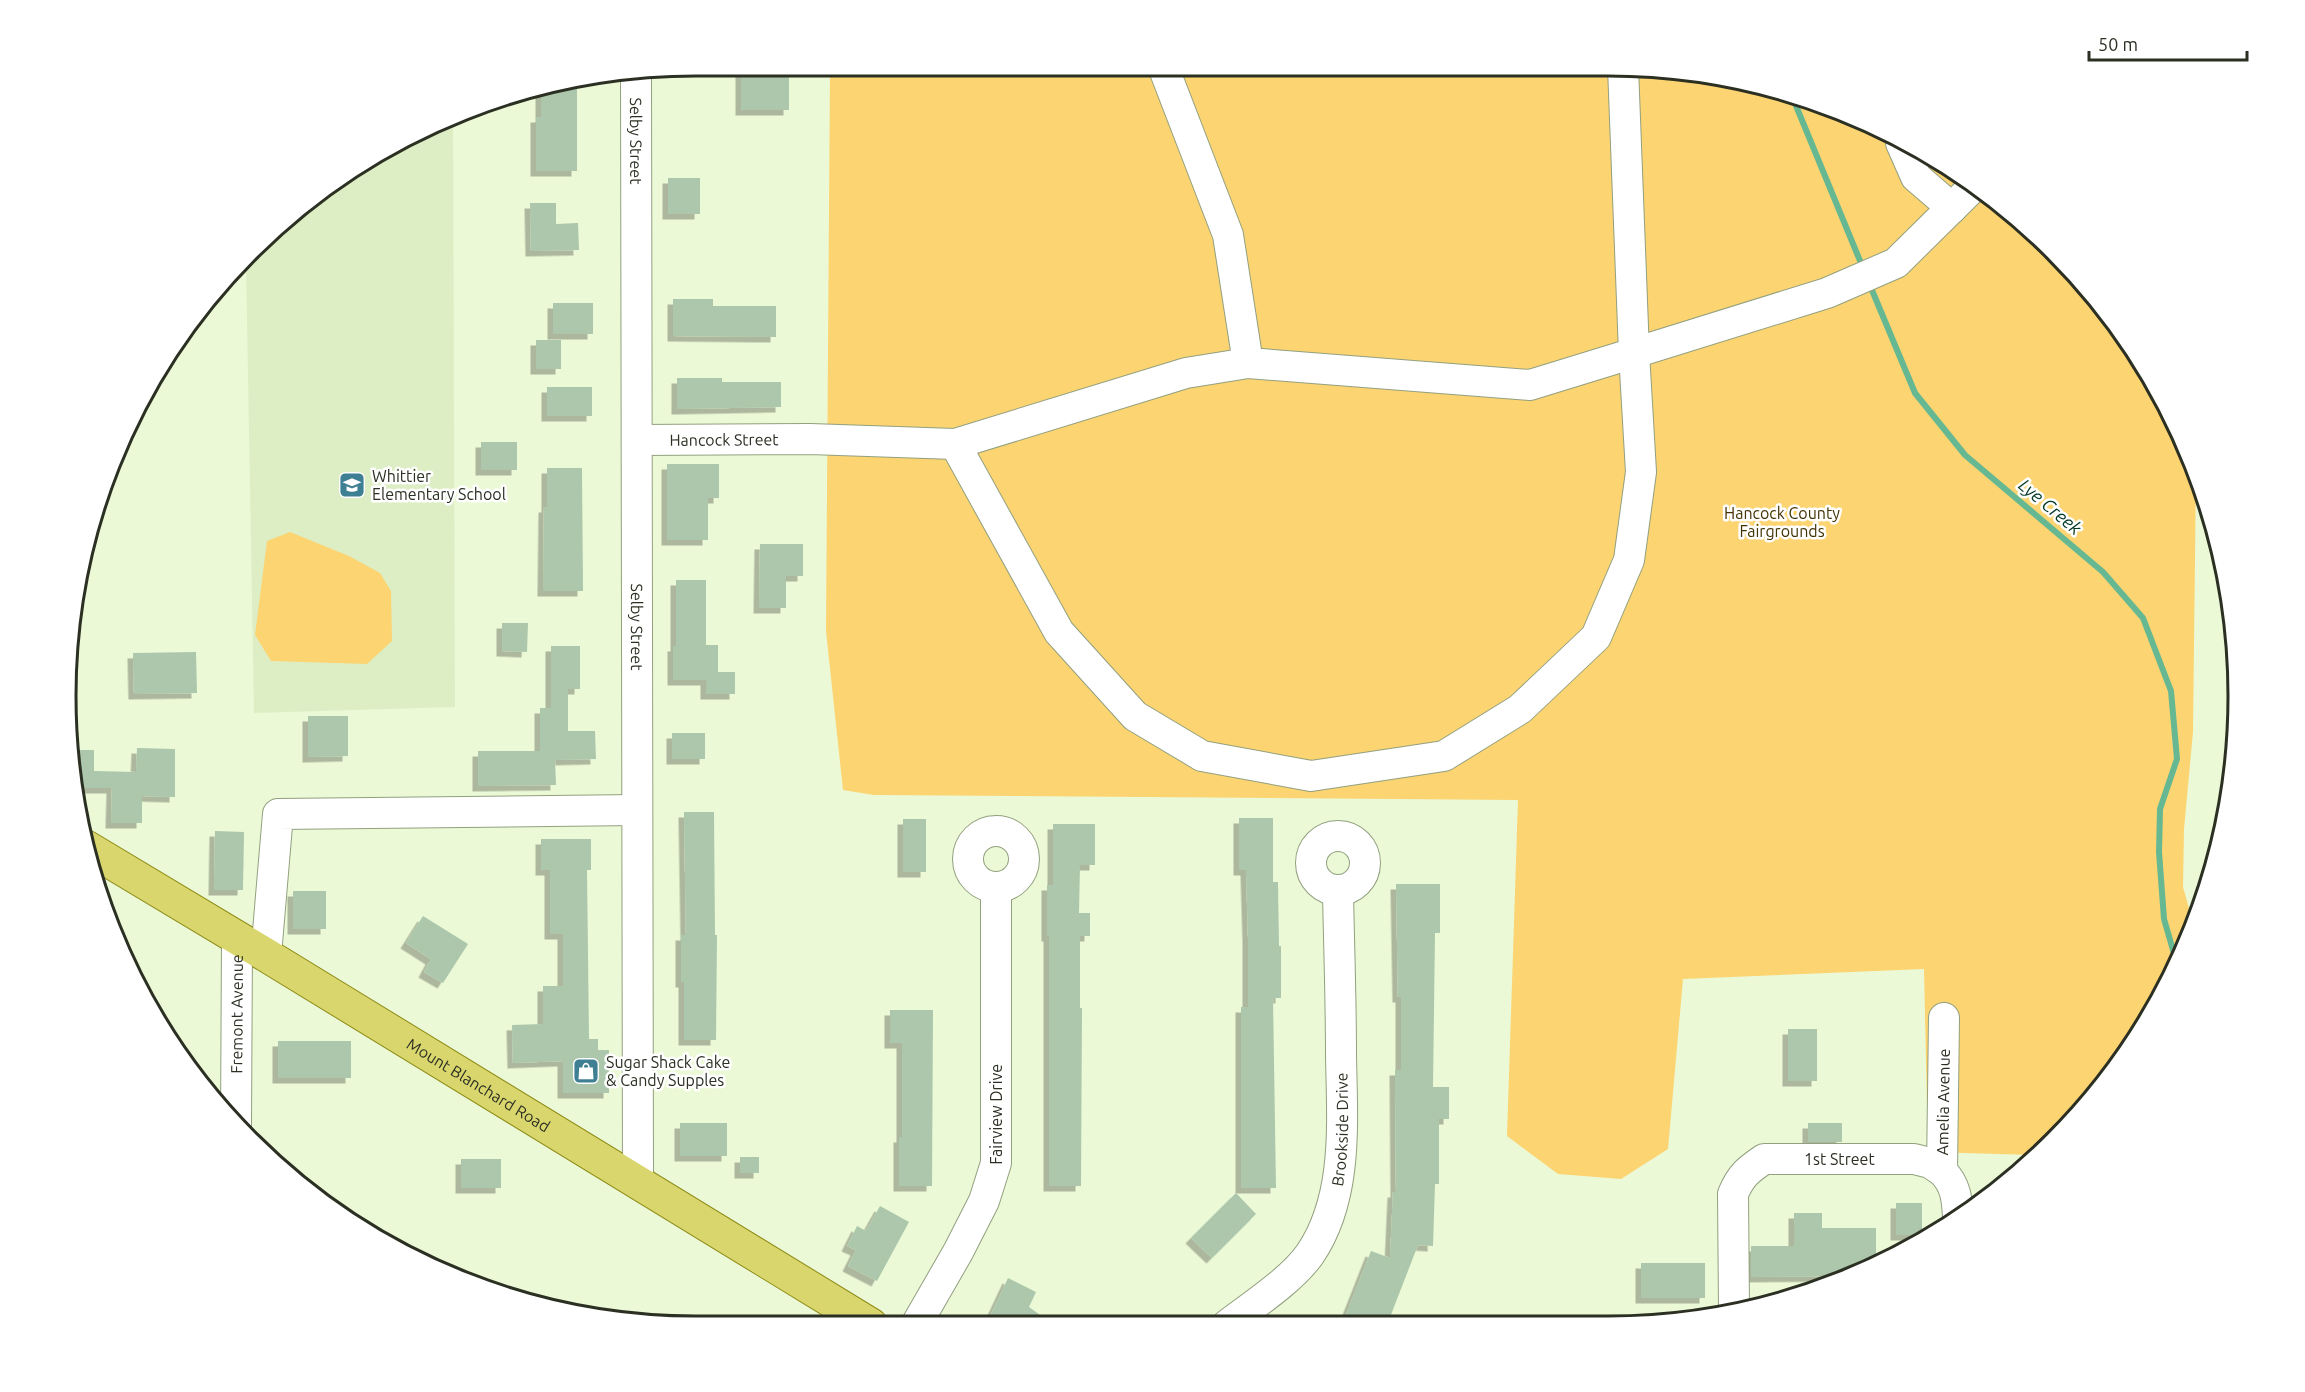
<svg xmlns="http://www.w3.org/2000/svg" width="2305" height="1392" font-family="Ubuntu,sans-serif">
  <defs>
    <filter id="shadow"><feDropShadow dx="-5.5" dy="5.5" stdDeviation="0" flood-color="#0004"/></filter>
  </defs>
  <rect width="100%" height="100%" fill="#ebf9d6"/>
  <polygon fill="#ddeec4" points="453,116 455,707 254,713 246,263 313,196 417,131"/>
  <g fill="#fcd472">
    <polygon points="1651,67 1812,100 1959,172 2055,251 2133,346 2191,455 2196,471 2193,732 2184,829 2183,887 2194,926 2191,937 2133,1046 2037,1155 1928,1152 1924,969 1683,979 1668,1149 1621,1179 1558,1174 1507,1136 1518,800 874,795 843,790 826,631 830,71"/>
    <polygon points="290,532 349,556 380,573 391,591 392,641 367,664 271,661 255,635 267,541"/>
  </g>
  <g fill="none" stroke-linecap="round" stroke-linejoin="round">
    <g stroke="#66b892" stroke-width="6">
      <polyline points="1792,96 1863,268"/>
      <polyline points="1869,283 1915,393 1965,455 2103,572 2143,618 2171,691 2177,759 2160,809 2159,852 2164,919 2177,964"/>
    </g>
  </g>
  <g fill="#acc7ab" filter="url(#shadow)">
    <rect x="741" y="71" width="48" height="39"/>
    <polygon points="577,80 577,171 536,171 536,117 541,117 541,88"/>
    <rect x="668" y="178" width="32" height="36"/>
    <polygon points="530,203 556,203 556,224 578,223 579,250 531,251"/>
    <polygon points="673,299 713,299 713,306 776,306 776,337 673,336"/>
    <rect x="553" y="303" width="40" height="31"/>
    <rect x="536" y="340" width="25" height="29"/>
    <polygon points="677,378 722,378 722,382 781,382 781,407 677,409"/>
    <rect x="547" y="387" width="45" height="29"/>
    <rect x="481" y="442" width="36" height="28"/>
    <polygon points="667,464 719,464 719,498 708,498 708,540 667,540"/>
    <polygon points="547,468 582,468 583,591 543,591 544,507 547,507"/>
    <polygon points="760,544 803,544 803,576 786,576 786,608 759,608"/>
    <polygon points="676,580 706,580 706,645 718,645 718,672 735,672 735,694 706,694 706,680 673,680 673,646 676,646"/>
    <polygon points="502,623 528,623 527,652 502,651"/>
    <polygon points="551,646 580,646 580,689 568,689 568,731 595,731 596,759 555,760 556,785 478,786 478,751 540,751 540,708 551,708"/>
    <polygon points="196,652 197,693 134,694 133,653"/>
    <polygon points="308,716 348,716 348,756 308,757"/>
    <rect x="672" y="733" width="33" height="26"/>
    <polygon points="137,748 175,749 175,797 142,796 142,823 111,823 112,788 75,788 71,750 94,750 94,771 136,772"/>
    <polygon points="684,812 714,812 715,935 717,935 716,1040 684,1040 684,982 681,982 681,935 686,935"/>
    <polygon points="1239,818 1273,818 1273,882 1278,882 1279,946 1281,946 1281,998 1273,998 1276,1188 1241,1188 1241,1007 1248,1007 1248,937 1246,870 1239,870"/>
    <rect x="903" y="819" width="23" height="53"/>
    <polygon points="1053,824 1095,824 1095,865 1080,865 1079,913 1090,913 1090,936 1080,936 1080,1008 1082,1008 1081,1186 1049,1186 1049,936 1047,936 1047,885 1053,885"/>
    <polygon points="215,831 244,832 243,890 214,890"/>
    <polygon points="541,839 591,839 591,870 587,870 589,1039 598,1039 598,1050 609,1050 609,1093 563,1093 563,1061 513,1063 512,1025 543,1024 543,986 563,986 563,934 550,934 550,870 541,870"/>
    <polygon points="1396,884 1440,884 1440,933 1435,933 1433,1087 1449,1087 1449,1119 1439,1119 1439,1184 1435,1184 1433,1246 1418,1245 1387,1325 1342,1325 1371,1251 1390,1258 1393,1192 1396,1192 1395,1070 1401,1070 1401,997 1398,997"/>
    <rect x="293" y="891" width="33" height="38"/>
    <polygon points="423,916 468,944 443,983 424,972 431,959 406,943"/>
    <polygon points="890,1010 933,1010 932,1186 899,1186 899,1137 902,1137 902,1043 890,1043"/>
    <rect x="1788" y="1029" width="29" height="52"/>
    <rect x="278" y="1041" width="73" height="37"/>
    <rect x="680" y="1123" width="47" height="33"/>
    <rect x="1808" y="1123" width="34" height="19"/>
    <rect x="740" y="1157" width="19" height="16"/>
    <rect x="461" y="1159" width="40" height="29"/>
    <polygon points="1236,1193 1256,1214 1212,1258 1191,1238"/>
    <rect x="1896" y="1203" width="26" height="32"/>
    <polygon points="880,1206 909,1222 877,1281 848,1266 856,1250 847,1246 857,1226 866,1231"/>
    <polygon points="1794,1213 1822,1213 1822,1228 1876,1228 1876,1259 1863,1259 1863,1269 1835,1282 1835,1276 1751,1277 1751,1246 1794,1246"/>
    <rect x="1641" y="1263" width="64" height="35"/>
    <polygon points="1008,1278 1036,1292 1029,1307 1054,1325 986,1325"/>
  </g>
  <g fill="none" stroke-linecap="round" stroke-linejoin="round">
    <defs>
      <g id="minor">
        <polyline points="1623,67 1634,353 1827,293 1896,263 1975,185"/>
        <path id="s1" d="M 636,71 L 638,1183"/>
        <polyline points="1901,143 1916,177 1952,208"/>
        <path id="s2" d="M 638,440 L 810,439 L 955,444 L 1186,373 L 1248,363"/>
        <polyline points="955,444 1059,632 1135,716 1202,756 1311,776 1444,756 1520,709 1596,637 1629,560 1641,472 1634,353 1530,385 1248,363 1228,235 1164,69"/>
        <circle cx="996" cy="859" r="28"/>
        <circle cx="1338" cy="863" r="27"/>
        <polyline points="266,955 278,814 637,810"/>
        <path d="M 1944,1018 L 1942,1171 C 1956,1185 1957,1199 1958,1217"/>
        <path id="s3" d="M 236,1125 L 237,939"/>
        <path id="s4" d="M 1734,1308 L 1733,1194 C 1741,1175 1748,1170 1764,1159 L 1914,1159 L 1930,1163 L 1942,1171"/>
        <path id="s5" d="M 916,1325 L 958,1252 L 984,1201 L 996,1163 L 996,887"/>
        <path id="s6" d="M 1227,1325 C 1252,1306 1293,1279 1310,1254 C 1349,1197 1342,1120 1341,1055 C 1341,1000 1339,946 1338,891"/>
      </g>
      <g id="major">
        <path id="s7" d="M 86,847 L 266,955 L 871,1325"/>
      </g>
    </defs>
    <use href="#minor" stroke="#92a07f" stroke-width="32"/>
    <use href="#major" stroke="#8d8a15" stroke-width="35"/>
    <use href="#minor" stroke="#fff" stroke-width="30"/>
    <use href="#major" stroke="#dad66e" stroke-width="33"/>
  </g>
  <defs>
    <symbol id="school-square" viewBox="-11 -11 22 22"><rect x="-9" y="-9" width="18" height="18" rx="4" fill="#3f7f93" stroke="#fff"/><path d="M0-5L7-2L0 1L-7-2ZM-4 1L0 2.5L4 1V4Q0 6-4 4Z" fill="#fff"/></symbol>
    <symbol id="shop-square" viewBox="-11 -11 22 22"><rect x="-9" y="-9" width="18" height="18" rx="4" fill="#3f7f93" stroke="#fff"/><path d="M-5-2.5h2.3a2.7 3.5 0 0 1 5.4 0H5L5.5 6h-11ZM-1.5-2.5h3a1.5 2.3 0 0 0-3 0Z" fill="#fff"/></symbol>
  </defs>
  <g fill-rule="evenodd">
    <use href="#school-square" x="337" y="470" width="30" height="30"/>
    <use href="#shop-square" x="571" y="1056" width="30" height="30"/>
  </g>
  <g text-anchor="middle" stroke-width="5" stroke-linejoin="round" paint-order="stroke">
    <g font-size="16" fill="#2b3023" stroke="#fff">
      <text dy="6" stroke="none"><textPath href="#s1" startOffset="70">Selby Street</textPath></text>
      <text dy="6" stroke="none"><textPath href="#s2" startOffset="86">Hancock Street</textPath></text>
      <text dy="6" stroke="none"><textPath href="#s1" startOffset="556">Selby Street</textPath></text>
      <text dy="6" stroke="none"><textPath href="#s3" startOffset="111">Fremont Avenue</textPath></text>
      <text dy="6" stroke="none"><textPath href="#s7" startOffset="459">Mount Blanchard Road</textPath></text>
      <text transform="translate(1943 1102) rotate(-89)" y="6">Amelia Avenue</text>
      <text dy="6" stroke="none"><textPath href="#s5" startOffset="230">Fairview Drive</textPath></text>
      <text dy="6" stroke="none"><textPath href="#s6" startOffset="240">Brookside Drive</textPath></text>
      <text dy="6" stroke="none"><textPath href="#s4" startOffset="237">1st Street</textPath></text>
    </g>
    <g font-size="16" fill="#2b3023" stroke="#fff" text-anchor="start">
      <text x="372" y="482">Whittier<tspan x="372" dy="18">Elementary School</tspan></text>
      <text x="606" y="1068">Sugar Shack Cake<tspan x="606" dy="18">&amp; Candy Supples</tspan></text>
    </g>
    <g font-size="16" fill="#433305" stroke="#fff">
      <text x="1782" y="519">Hancock County<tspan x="1782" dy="18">Fairgrounds</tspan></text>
    </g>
    <g font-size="18" font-style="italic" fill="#043927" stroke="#fff">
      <text transform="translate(2050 507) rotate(40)" y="6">Lye Creek</text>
    </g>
  </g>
  <path d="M0 0H2305V1392H0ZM696 76H1608A620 620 0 0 1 2228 696V696A620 620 0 0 1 1608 1316H696A620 620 0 0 1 76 696V696A620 620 0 0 1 696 76Z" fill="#fff" fill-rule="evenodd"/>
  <path fill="none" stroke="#2b3023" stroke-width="3" d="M696 76H1608A620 620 0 0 1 2228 696V696A620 620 0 0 1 1608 1316H696A620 620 0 0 1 76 696V696A620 620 0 0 1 696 76Z"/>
  <path d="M2089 51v9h158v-9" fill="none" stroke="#2b3023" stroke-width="3"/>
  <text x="2098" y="51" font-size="18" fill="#2b3023" stroke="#ffffff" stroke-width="4.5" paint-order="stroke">50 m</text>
</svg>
